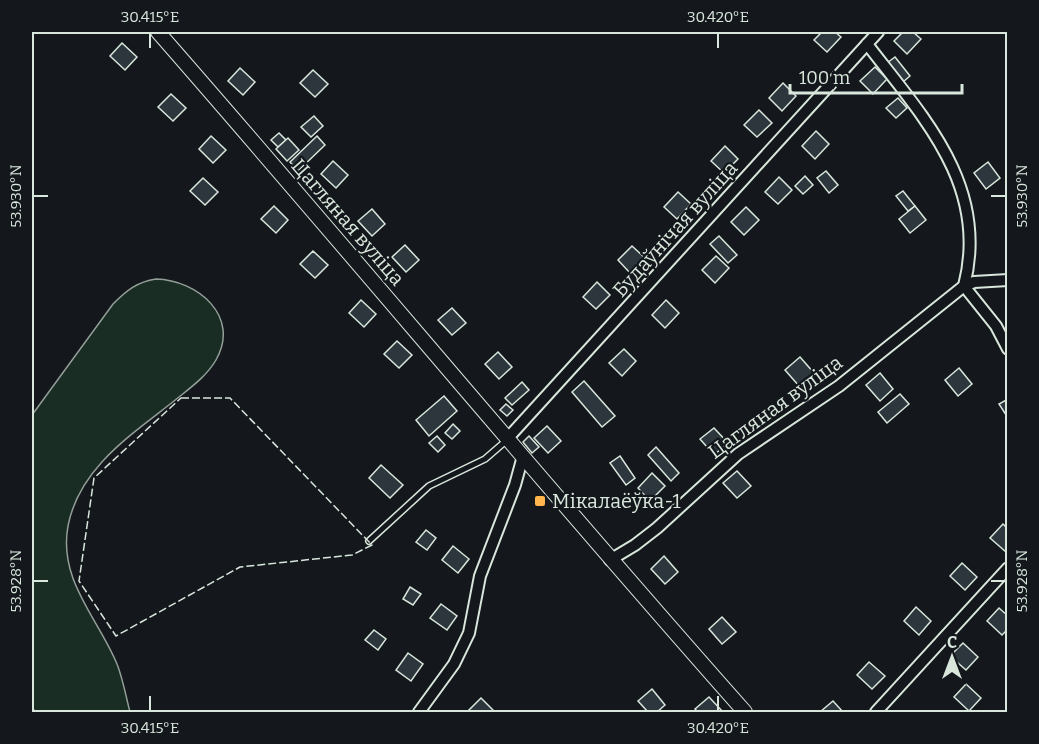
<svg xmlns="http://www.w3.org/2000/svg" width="1039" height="744" font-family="Bitter,serif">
  <rect width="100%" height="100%" fill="#14181c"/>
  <path fill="#1a2d24" stroke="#939e99" stroke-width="1.5" d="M 156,279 C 197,280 241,316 216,360 C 206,377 190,388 174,401 C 131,435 79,468 68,526 C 58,580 98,618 117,664 C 123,679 126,697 130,712 L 36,712 L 32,708 L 32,415 L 113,304 C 127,290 137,282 156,279 Z"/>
  <g fill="#2c363c" stroke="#d8e6dc" stroke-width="1.5">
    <polygon points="822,32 835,32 841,37 827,52 814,40"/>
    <polygon points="903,32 913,32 921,39 907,54 894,41"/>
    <polygon points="122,43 137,57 125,70 110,56"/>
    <polygon points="895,57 910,76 903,82 887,63"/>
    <polygon points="875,67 887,79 873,94 860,81"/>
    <polygon points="240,68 255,82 243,95 228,81"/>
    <polygon points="313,70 328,84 315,97 300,83"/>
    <polygon points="783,83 796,96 782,111 769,98"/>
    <polygon points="171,94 186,108 173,121 158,107"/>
    <polygon points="898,98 907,108 896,118 886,108"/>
    <polygon points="759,110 772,123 757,137 744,125"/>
    <polygon points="314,116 323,126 311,137 301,127"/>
    <polygon points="816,131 829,144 815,159 802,146"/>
    <polygon points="279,133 286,140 278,147 271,140"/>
    <polygon points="211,136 226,150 213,163 199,149"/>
    <polygon points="317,136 325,145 298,171 290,162"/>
    <polygon points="288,138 299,150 287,161 276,149"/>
    <polygon points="725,146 738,159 724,173 711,161"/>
    <polygon points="333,161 348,175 336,188 321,174"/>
    <polygon points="988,162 1000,178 986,189 974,173"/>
    <polygon points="826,171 838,185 829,193 817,178"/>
    <polygon points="805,176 813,185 803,194 795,186"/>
    <polygon points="779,177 792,190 778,204 765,192"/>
    <polygon points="203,178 218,192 205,205 190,191"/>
    <polygon points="903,191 915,206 908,211 896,196"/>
    <polygon points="678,192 691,204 677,219 664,207"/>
    <polygon points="274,206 288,220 276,233 261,219"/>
    <polygon points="915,206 926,220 910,233 899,219"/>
    <polygon points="746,207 759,220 744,235 731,222"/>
    <polygon points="372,209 385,224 372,236 358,221"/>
    <polygon points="719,236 737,255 728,263 710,244"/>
    <polygon points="405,245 419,260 406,272 392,257"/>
    <polygon points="632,246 645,258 630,273 618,260"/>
    <polygon points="313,251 328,265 315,278 300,264"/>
    <polygon points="716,256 729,268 715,283 702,270"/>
    <polygon points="597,282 610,295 596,309 583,297"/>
    <polygon points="361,300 376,314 364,327 349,313"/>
    <polygon points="666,300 679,313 665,328 652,315"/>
    <polygon points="452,308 466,323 452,335 438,320"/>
    <polygon points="397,341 412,355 399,368 384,354"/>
    <polygon points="624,349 636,361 622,376 609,363"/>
    <polygon points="498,352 512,367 499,379 485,364"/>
    <polygon points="800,357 814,373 799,386 785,370"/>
    <polygon points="959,368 972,384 958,396 945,380"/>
    <polygon points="880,373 893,389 880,401 866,385"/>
    <polygon points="584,381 615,416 602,427 572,392"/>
    <polygon points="522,382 529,390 512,405 505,398"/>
    <polygon points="900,394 909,404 887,423 878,412"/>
    <polygon points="444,396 457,411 429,436 416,420"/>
    <polygon points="1008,399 1008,418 999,404"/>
    <polygon points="506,404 513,410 507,416 500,410"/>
    <polygon points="453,424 460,431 452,439 445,433"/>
    <polygon points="547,426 561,441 548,453 534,438"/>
    <polygon points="714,428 728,443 714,455 700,439"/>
    <polygon points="437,436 445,445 438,452 429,443"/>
    <polygon points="529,436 539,447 532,453 523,442"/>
    <polygon points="656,447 679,473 671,481 648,455"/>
    <polygon points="620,456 635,478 626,485 610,463"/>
    <polygon points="381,465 403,485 390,498 369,478"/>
    <polygon points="737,471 751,486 737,498 723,483"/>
    <polygon points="652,473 665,486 650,501 638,488"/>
    <polygon points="1003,524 1008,529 1006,552 990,538"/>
    <polygon points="426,530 436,538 427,550 416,542"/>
    <polygon points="453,546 469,559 458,573 442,560"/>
    <polygon points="664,556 678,572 665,584 651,569"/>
    <polygon points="962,563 977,577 965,590 950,576"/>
    <polygon points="410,587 421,594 413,605 403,599"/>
    <polygon points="441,604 457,616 447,630 430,618"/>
    <polygon points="916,607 931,621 919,635 904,621"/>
    <polygon points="999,608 1008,616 1008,629 1002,635 987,621"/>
    <polygon points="722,617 736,632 722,644 709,629"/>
    <polygon points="374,630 386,639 378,650 365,640"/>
    <polygon points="963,643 978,657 966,670 950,656"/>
    <polygon points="408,653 423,664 411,681 396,670"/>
    <polygon points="869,662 885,676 872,689 857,675"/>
    <polygon points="966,684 981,698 969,711 954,697"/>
    <polygon points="652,689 665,705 657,712 648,712 638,701"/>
    <polygon points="709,697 723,712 698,712 695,709"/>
    <polygon points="481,698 494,711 467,712"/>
    <polygon points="833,701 843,712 820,712"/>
  </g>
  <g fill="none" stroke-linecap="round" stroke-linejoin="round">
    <defs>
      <polyline id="service" points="369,541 429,486 485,459 507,440"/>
      <g id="minor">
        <path d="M 867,44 C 923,117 990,186 964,286"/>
        <polyline points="964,286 996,326 1008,349"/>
        <polyline points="508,438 878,32"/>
        <polyline points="610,560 635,545 657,528 738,454 839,386 964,286 974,282 1008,280"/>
        <polyline points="419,712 454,664 469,633 480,576 515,485 523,456"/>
        <polyline points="876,712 1008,568"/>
      </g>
      <path id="tertiary" d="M 158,32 C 355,257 546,488 745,712"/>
    </defs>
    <use href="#service" stroke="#d8e6dc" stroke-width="8"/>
    <use href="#minor" stroke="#d8e6dc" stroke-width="14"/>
    <use href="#tertiary" stroke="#d8e6dc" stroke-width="16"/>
    <use href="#service" stroke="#14181c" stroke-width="5"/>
    <use href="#minor" stroke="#14181c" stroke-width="10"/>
    <use href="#tertiary" stroke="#14181c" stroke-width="14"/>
    <polygon stroke="#d8e6dc" stroke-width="1.5" stroke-dasharray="8 3" stroke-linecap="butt" points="181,398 230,398 372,545 352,555 240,567 116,636 79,581 94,478"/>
  </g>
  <path fill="none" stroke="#d8e6dc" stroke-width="2" d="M 150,33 L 150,48M 718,33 L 718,48M 33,196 L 48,196M 991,196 L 1006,196M 33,581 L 48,581M 991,581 L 1006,581M 150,696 L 150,711M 718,696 L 718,711"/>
  <rect fill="#ffb74d" stroke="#14181c" stroke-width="2" x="534" y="495" width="12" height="12" rx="3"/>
  <g text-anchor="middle" stroke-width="4.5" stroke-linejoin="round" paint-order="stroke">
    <g font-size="20" fill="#d8e6dc" stroke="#14181c">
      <text transform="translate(348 222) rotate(49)" y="7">Цагляная вуліца</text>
      <text transform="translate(675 229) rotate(-48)" y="7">Будаўнічая вуліца</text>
      <text transform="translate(775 407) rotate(-36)" y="7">Цагляная вуліца</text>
    </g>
    <g font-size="20" fill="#d8e6dc" stroke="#14181c" text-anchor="start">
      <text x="552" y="508">Мікалаёўка-1</text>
    </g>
  </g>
  <rect width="1039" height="744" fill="none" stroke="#14181c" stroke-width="66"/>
  <g transform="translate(952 657)" stroke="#14181c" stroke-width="4.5" paint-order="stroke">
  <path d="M0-4.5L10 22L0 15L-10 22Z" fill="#d8e6dc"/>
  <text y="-9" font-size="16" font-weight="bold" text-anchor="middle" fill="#d8e6dc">С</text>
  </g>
  <path d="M790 84v9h172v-9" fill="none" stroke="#d8e6dc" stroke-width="3"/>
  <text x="799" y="84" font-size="18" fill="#d8e6dc" stroke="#14181c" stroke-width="4.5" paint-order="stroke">100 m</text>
  <rect x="33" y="33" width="973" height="678" fill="none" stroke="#d8e6dc" stroke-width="2"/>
  <g font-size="15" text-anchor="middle" fill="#d8e6dc">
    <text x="150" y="22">30.415°E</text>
    <text x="718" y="22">30.420°E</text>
    <text transform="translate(16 196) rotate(-90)" y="5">53.930°N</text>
    <text transform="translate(1022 196) rotate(-90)" y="5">53.930°N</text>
    <text transform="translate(16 581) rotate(-90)" y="5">53.928°N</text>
    <text transform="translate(1022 581) rotate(-90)" y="5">53.928°N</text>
    <text x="150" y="733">30.415°E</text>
    <text x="718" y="733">30.420°E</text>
  </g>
</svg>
